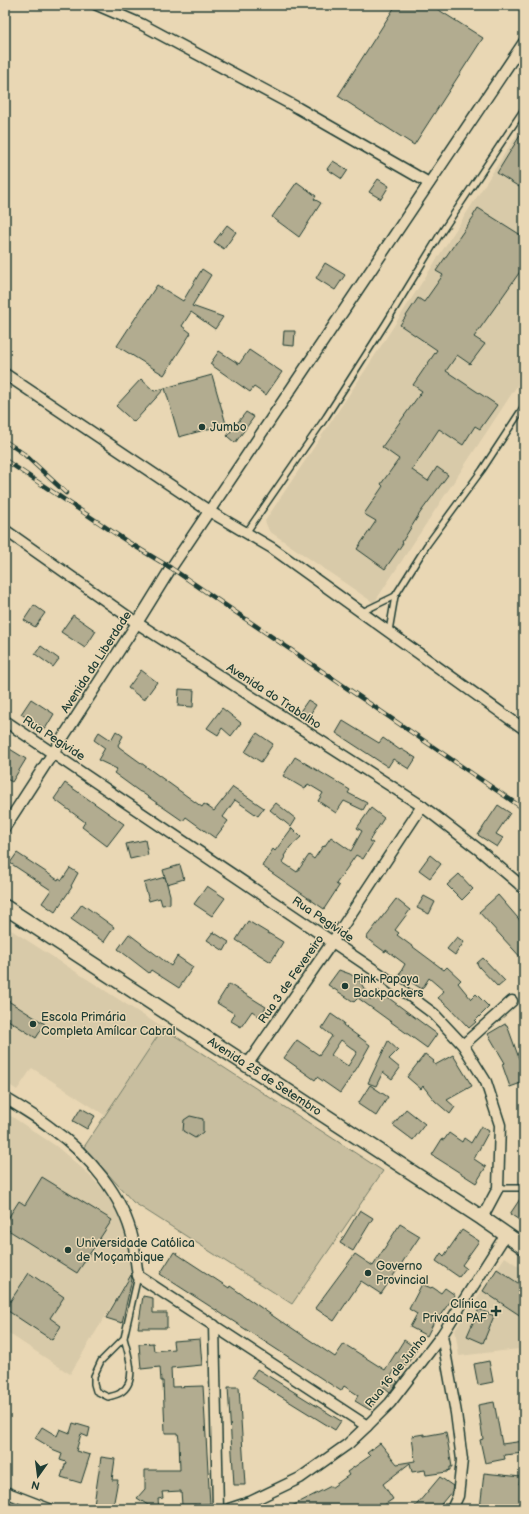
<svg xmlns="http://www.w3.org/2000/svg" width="529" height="1514" font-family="'Balsamiq Sans',sans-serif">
  <rect width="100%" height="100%" fill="#e9d7b4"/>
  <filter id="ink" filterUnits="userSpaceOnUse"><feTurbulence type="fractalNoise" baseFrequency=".025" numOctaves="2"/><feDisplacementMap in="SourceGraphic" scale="8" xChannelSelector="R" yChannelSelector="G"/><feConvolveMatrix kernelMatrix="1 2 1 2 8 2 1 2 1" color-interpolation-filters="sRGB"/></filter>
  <g filter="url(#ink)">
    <g fill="#d8caa9">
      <polygon points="518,133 524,138 524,375 374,603 269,531 265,521 370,363"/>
      <polygon points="5,926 163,1028 106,1116 32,1068 17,1090 5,1082"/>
      <polygon points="5,1112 56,1146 84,1170 116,1203 127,1231 134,1269 70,1374 5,1331"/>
      <polygon points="505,1257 524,1270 524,1341 519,1349 459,1356 455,1330"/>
    </g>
    <polygon fill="#c8be9f" stroke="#747e6a" points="163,1028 383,1171 292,1304 133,1202 84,1147"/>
    <g fill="#b2ac90" stroke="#1f3d34" fill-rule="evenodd">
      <polygon points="396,5 431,5 483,38 414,145 338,96"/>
      <polygon points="524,129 524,190 497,173"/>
      <polygon points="333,161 348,170 342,179 327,169"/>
      <polygon points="378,179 389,186 381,199 369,192"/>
      <polygon points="297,182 316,196 314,199 321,203 299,237 272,217"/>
      <polygon points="478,208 524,237 524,266 474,337 485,344 470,364 457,355 446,371 497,405 480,429 475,426 463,445 439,429 412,470 428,481 437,467 448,475 420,513 402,542 403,543 385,569 357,549 376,521 364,514 383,486 381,484 399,459 382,447 422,391 413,385 437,350 400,325 418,298 424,302 443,275 436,271 474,216 473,216"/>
      <polygon points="227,225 236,232 224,249 214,242"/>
      <polygon points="325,263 345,275 335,290 316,278"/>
      <polygon points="202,269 211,275 192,306 223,317 215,329 191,312 182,326 191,333 164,375 117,346 157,285 183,301"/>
      <polygon points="284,331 295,331 294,346 283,345"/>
      <polygon points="249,350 282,372 266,395 254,387 250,392 210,364 219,351 239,364"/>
      <polygon points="212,375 226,424 179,437 165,388"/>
      <polygon points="141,379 154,391 165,388 134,422 116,406"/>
      <polygon points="246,412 254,417 235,443 227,436"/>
      <polygon points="34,605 45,613 35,627 24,620"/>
      <polygon points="73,615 96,631 85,648 61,632"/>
      <polygon points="41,646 59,659 53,667 35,654"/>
      <polygon points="141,670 157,682 144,700 128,688"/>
      <polygon points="179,689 194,690 193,707 178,706"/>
      <polygon points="31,699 54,714 45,729 21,714"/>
      <polygon points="308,700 316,705 307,719 299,713"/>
      <polygon points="222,708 241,723 231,736 222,728 218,735 207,728"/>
      <polygon points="343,721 379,743 383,738 400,750 401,749 416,758 409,769 393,759 388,767 336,733"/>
      <polygon points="116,731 123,736 118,745 119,747 202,807 204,804 214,811 233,787 264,808 258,816 235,800 223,817 228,821 215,838 186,817 183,821 141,792 140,792 114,773 117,769 98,760 105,748 94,740 99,732 111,740"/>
      <polygon points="257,733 273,744 261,762 245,752"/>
      <polygon points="5,746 26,759 12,782 5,778"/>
      <polygon points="295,757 350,790 348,793 367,803 363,810 344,801 336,813 318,801 323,793 308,784 305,789 283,776"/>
      <polygon points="65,783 124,824 107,846 82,827 85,822 54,799"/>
      <polygon points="276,803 296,819 291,827 270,810"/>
      <polygon points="498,805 510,813 496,834 503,838 497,847 478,835"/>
      <polygon points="371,808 384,818 369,841 373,843 363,859 356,855 336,884 339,886 324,909 262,866 273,849 275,851 292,828 301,837 290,847 284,856 285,857 282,862 297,872 309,855 314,859 323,846 324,847 331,837 351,851 362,831 357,828"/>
      <polygon points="145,840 148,855 130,859 126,844"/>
      <polygon points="17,853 58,880 59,878 62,880 70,868 78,873 71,886 72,887 55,912 42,903 51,890 10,863"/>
      <polygon points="430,855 441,864 430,878 419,870"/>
      <polygon points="180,865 184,879 167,884 163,870"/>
      <polygon points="459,874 473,889 462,900 447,885"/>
      <polygon points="165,877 170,895 170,904 162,905 160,898 149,901 144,883"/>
      <polygon points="207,886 225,898 212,916 194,904"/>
      <polygon points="498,895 524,925 524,961 479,912"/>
      <polygon points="424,896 435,902 429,914 417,908"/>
      <polygon points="396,899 410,910 395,930 399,933 397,935 444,970 447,967 461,980 458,983 471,999 476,994 489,1007 475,1021 476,1022 469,1028 449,1007 438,998 444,991 429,978 422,989 399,975 405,964 386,950 385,952 366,938"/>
      <polygon points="82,904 114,927 104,942 71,919"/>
      <polygon points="248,921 283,942 271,962 236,940"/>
      <polygon points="213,932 229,942 224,951 207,940"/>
      <polygon points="129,934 171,966 177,956 193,967 179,988 151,970 149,973 118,949"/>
      <polygon points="457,937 464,942 455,955 447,949"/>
      <polygon points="483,958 505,981 498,987 479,967 477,963"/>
      <polygon points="339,970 350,974 359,980 371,1000 378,990 437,1034 427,1048 358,998 354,1002 328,985"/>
      <polygon points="229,984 266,1007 260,1017 252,1011 241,1027 231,1021 235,1014 217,1003"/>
      <polygon points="5,999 45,1024 36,1038 5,1018"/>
      <path d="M 331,1014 L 344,1023 L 343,1025 L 370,1045 L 357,1068 L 340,1093 L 317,1077 L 315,1080 L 284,1058 L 297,1040 L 319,1055 L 332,1036 L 322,1028 ZM 341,1040 L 357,1052 L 348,1066 L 331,1055 Z"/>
      <polygon points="505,1024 507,1025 524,1072 524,1082 510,1087 502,1064 505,1063 488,1034"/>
      <polygon points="388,1041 398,1050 389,1059 400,1068 392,1079 383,1072 376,1086 368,1083"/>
      <polygon points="425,1054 434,1061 433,1062 435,1065 453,1055 472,1086 447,1100 455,1107 450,1114 435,1101 423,1086 421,1089 407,1077"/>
      <polygon points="370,1085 388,1097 376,1116 358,1104"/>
      <polygon points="81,1108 95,1116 87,1129 73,1121"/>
      <polygon points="406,1109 425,1124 413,1140 393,1125"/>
      <polygon points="190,1116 203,1119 203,1132 195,1138 183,1131 184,1120"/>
      <polygon points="481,1126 489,1131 474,1159 486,1167 476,1183 432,1155 442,1139 444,1140 449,1133 462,1142 464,1138 471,1143"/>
      <polygon points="42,1177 112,1220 77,1273 5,1228 5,1223 19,1201 25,1205"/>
      <polygon points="524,1193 524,1223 510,1214"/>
      <polygon points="360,1210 373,1218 353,1251 340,1243"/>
      <polygon points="400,1224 420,1236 381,1294 361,1281 334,1321 315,1308 355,1254 373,1266"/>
      <polygon points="462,1230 479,1241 462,1265 466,1268 459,1277 436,1261 441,1253 444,1256"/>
      <polygon points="174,1252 229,1288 230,1286 283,1323 283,1322 335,1357 344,1344 385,1370 404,1340 417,1349 406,1366 400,1363 391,1376 398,1382 390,1392 384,1387 370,1410 355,1401 358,1395 344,1386 341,1391 160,1274"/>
      <polygon points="497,1269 524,1287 524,1318 483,1291"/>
      <polygon points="29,1273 64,1297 50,1318 61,1326 52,1340 5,1309"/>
      <polygon points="131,1275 132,1279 122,1323 106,1318"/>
      <polygon points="422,1284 431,1288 432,1287 441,1293 445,1288 455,1295 436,1321 435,1320 427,1336 410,1327 417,1314 409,1309"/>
      <polygon points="143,1296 153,1298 153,1313 167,1313 167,1328 138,1328"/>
      <polygon points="479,1309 494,1316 483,1343 467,1336"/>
      <polygon points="200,1339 202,1365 171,1368 172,1387 203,1386 210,1504 182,1505 181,1491 162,1492 163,1498 158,1499 159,1509 154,1509 137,1498 145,1489 145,1470 180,1470 179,1440 178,1433 165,1433 163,1381 161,1381 160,1367 141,1369 139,1344 153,1343 154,1351 174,1349 173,1341"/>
      <polygon points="489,1361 493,1382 478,1385 474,1364"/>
      <polygon points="257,1369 341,1421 335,1430 251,1378"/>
      <polygon points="228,1387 239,1387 245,1485 234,1485"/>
      <polygon points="494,1402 502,1444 524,1441 524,1453 504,1455 505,1459 485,1463 480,1440 483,1439 478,1405"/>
      <polygon points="73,1423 90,1428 88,1437 81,1434 76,1451 90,1455 81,1483 61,1477 66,1462 60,1460 62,1454 52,1450 53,1449 35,1438 42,1427 57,1436 60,1429 70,1433"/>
      <polygon points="446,1432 452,1467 450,1467 450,1470 447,1471 447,1472 426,1475 425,1470 412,1472 410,1463 383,1484 393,1499 378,1509 286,1509 331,1486 331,1488 349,1475 347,1472 370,1456 367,1453 380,1443 397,1464 415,1461 412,1436 424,1434 424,1436"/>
      <polygon points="101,1457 115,1459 112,1480 118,1480 113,1507 94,1504"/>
      <polygon points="484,1473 521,1477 519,1484 524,1484 523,1509 480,1509"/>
      <polygon points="440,1477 453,1486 452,1491 437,1509 413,1509"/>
    </g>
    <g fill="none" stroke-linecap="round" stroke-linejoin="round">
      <defs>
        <g id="lane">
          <polyline points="246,533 326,417 386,323 439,236 524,109"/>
          <polyline points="362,612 395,596"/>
          <polyline points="389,631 395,596 427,545 482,470 524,406"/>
          <polyline points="498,1188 524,1188"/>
          <path d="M 124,1338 C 128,1354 139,1382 120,1393 C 117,1395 112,1396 108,1397 L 96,1391 L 94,1384 L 94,1376 L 101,1361 L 124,1338 L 138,1276"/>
        </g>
        <g id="street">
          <polyline points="97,5 141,24 298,108 429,183"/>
          <polyline points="5,374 209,511 272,548 524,729"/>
          <polyline points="5,530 137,623 422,806 478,849 518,883 524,889"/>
          <polyline points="5,721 383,976 434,1014 463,1045 486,1082 500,1125 498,1188 482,1218"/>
          <polyline points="5,827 137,623 171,568 524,42"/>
          <polyline points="463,1045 512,1001"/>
          <polyline points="247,1065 333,941 422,806"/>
          <path d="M 5,1098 C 20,1107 37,1117 51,1128 C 88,1154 123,1195 133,1240 C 135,1252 136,1264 138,1276 L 367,1426"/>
          <polyline points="214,1325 218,1509"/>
          <polyline points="442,1335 456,1413 462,1460 458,1496 452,1509"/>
          <polyline points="5,1492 49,1509"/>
          <polyline points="229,1509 250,1502 300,1478 348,1444 367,1426 390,1403 442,1335 506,1234"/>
        </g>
        <g id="secondary">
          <path id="s1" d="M 5,907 L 482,1218 L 524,1247"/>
        </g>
      </defs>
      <use href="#lane" stroke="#1f3d34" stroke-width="8"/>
      <use href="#street" stroke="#1f3d34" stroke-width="13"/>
      <use href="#secondary" stroke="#1f3d34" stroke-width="17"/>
      <use href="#lane" stroke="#e9d7b4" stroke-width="5"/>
      <use href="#street" stroke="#e9d7b4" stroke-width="10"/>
      <use href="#secondary" stroke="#e9d7b4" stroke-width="14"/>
      <defs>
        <g id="rail">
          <polyline points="5,441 24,454 66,493"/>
          <polyline points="5,460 128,542 171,568 524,809"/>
        </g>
      </defs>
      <use href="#rail" stroke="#1f3d34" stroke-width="4.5"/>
      <use href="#rail" stroke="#e9d7b4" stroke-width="3" stroke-dasharray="9" stroke-linecap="butt"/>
    </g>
  </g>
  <g fill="#1f3d34" stroke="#e9d7b4" stroke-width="1.5">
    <circle cx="202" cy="427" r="4"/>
    <circle cx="345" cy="986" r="4"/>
    <circle cx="33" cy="1024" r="4"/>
    <circle cx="68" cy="1250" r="4"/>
    <circle cx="368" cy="1273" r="4"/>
    <path d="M494 1305h4v4h4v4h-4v4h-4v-4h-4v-4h4z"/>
  </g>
  <g text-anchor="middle" stroke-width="3" stroke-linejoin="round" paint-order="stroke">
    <g font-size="12" fill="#1f3d34" stroke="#e9d7b4" text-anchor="start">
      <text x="210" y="431">Jumbo</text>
      <text x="353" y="983">Pink Papaya<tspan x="353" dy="14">Backpackers</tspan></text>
      <text x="41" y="1021">Escola Primária<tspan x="41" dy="14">Completa Amílcar Cabral</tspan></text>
      <text x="76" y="1247">Universidade Católica<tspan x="76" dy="14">de Moçambique</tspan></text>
      <text x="376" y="1270">Governo<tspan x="376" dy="14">Provincial</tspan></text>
      <text x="487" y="1308" text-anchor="end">Clínica<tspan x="487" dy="14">Privada PAF</tspan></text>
    </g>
    <g font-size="12" fill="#1f3d34" stroke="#e9d7b4">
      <text transform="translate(96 662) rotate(-57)" y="4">Avenida da Liberdade</text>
      <text transform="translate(274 696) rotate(33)" y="4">Avenida do Trabalho</text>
      <text transform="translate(54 738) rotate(33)" y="4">Rua Pegivide</text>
      <text transform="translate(323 919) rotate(34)" y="4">Rua Pegivide</text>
      <text transform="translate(291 979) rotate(-55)" y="4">Rua 3 de Fevereiro</text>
      <text dy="4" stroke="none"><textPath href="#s1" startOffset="310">Avenida 25 de Setembro</textPath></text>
      <text transform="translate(396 1371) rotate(-51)" y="4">Rua 16 de Junho</text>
    </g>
  </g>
  <rect width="529" height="1514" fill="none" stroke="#e9d7b4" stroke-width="20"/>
  <rect x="10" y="10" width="509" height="1494" fill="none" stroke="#1f3d34" stroke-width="1.5" filter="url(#ink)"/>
  <g transform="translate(38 1476) rotate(194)" stroke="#e9d7b4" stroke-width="3" paint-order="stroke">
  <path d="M0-3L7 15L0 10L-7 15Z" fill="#1f3d34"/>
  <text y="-6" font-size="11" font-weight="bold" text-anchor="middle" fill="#1f3d34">N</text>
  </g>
</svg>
